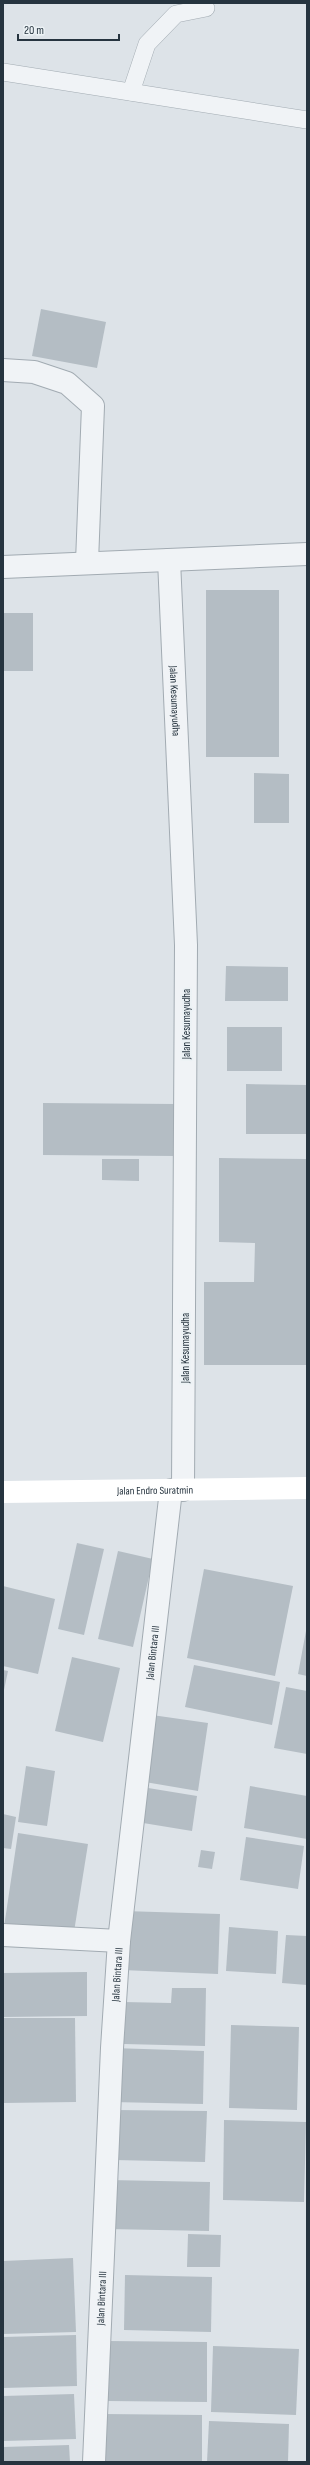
<svg xmlns="http://www.w3.org/2000/svg" width="310" height="2465" font-family="'Sofia Sans Condensed',sans-serif">
  <rect width="100%" height="100%" fill="#dde3e8"/>
  <g fill="#b4bdc4">
    <polygon points="41,309 106,322 97,368 32,356"/>
    <rect x="206" y="590" width="73" height="167"/>
    <rect x="3" y="613" width="30" height="58"/>
    <polygon points="254,773 289,774 289,823 254,823"/>
    <polygon points="226,966 288,967 288,1001 225,1001"/>
    <rect x="227" y="1027" width="55" height="44"/>
    <polygon points="246,1084 307,1085 307,1134 246,1134"/>
    <polygon points="43,1103 176,1104 176,1156 43,1155"/>
    <polygon points="219,1158 307,1159 307,1365 204,1365 204,1282 254,1282 255,1243 219,1242"/>
    <polygon points="102,1159 139,1159 139,1181 102,1180"/>
    <polygon points="77,1543 104,1549 84,1635 58,1629"/>
    <polygon points="118,1551 153,1559 133,1647 98,1639"/>
    <polygon points="204,1569 293,1586 275,1676 187,1658"/>
    <polygon points="3,1586 55,1599 38,1674 3,1666"/>
    <polygon points="306,1631 307,1631 307,1676 298,1674"/>
    <polygon points="72,1657 120,1668 103,1742 55,1731"/>
    <polygon points="194,1665 280,1682 272,1725 185,1707"/>
    <polygon points="3,1670 8,1671 4,1690 3,1689"/>
    <polygon points="286,1687 307,1691 307,1754 274,1748"/>
    <polygon points="152,1715 208,1723 198,1791 145,1782"/>
    <polygon points="26,1766 55,1771 47,1826 18,1822"/>
    <polygon points="250,1786 307,1796 307,1839 244,1828"/>
    <polygon points="142,1787 197,1796 192,1831 137,1822"/>
    <polygon points="3,1814 16,1817 11,1849 3,1848"/>
    <polygon points="18,1833 88,1844 73,1938 4,1927"/>
    <polygon points="246,1837 304,1846 298,1889 240,1880"/>
    <polygon points="201,1850 215,1852 212,1869 198,1867"/>
    <polygon points="124,1911 220,1914 218,1974 122,1970"/>
    <polygon points="229,1927 278,1931 276,1974 226,1971"/>
    <polygon points="286,1935 307,1936 307,1985 282,1983"/>
    <polygon points="87,1972 87,2016 3,2017 3,1973"/>
    <polygon points="172,1988 206,1988 205,2046 124,2044 124,2002 171,2003"/>
    <polygon points="3,2018 75,2018 76,2102 3,2103"/>
    <polygon points="231,2025 299,2027 297,2110 229,2108"/>
    <polygon points="113,2048 204,2051 203,2104 112,2102"/>
    <polygon points="115,2110 207,2111 205,2162 114,2160"/>
    <polygon points="224,2120 306,2122 304,2202 223,2200"/>
    <polygon points="109,2180 210,2182 209,2231 108,2229"/>
    <polygon points="188,2234 221,2235 220,2267 187,2267"/>
    <polygon points="73,2258 76,2332 3,2334 3,2261"/>
    <polygon points="125,2275 212,2277 211,2332 124,2330"/>
    <polygon points="76,2335 77,2386 3,2388 3,2337"/>
    <polygon points="107,2341 207,2342 207,2402 107,2401"/>
    <polygon points="213,2346 299,2349 296,2415 211,2412"/>
    <polygon points="74,2394 76,2439 3,2441 3,2396"/>
    <polygon points="104,2414 202,2415 202,2462 104,2462"/>
    <polygon points="209,2421 289,2424 288,2462 207,2462"/>
    <polygon points="69,2445 70,2462 3,2462 3,2447"/>
  </g>
  <g fill="none" stroke-linecap="round" stroke-linejoin="round">
    <defs>
      <g id="service">
        <polyline points="3,72 307,120"/>
        <polyline points="131,92 147,44 176,14 206,8"/>
      </g>
      <g id="minor">
        <polyline points="3,370 34,372 67,383 93,406 87,562"/>
        <path id="s1" d="M 169,560 L 186,945 L 183,1490"/>
        <polyline points="3,567 307,554"/>
        <polyline points="3,1935 119,1941"/>
        <path id="s2" d="M 94,2462 L 112,2048 L 119,1941 L 171,1490"/>
      </g>
    </defs>
    <use href="#service" stroke="#a2abb2" stroke-width="18"/>
    <use href="#minor" stroke="#a2abb2" stroke-width="24"/>
    <use href="#service" stroke="#f0f3f6" stroke-width="17"/>
    <use href="#minor" stroke="#f0f3f6" stroke-width="22"/>
    <path stroke="#fff" stroke-width="22" id="s3" d="M 3,1492 L 307,1488"/>
  </g>
  <g text-anchor="middle" stroke-width="4" stroke-linejoin="round" paint-order="stroke">
    <g font-size="11" fill="#26343f" stroke="#ecf2f5">
      <text dy="4" stroke="none"><textPath href="#s1" startOffset="141">Jalan Kesumayudha</textPath></text>
      <text transform="translate(186 1024) rotate(-90)" y="4">Jalan Kesumayudha</text>
      <text transform="translate(185 1348) rotate(-90)" y="4">Jalan Kesumayudha</text>
      <text dy="4" stroke="none"><textPath href="#s3" startOffset="152">Jalan Endro Suratmin</textPath></text>
      <text dy="4" stroke="none"><textPath href="#s2" startOffset="812">Jalan Bintara III</textPath></text>
      <text dy="4" stroke="none"><textPath href="#s2" startOffset="488">Jalan Bintara III</textPath></text>
      <text dy="4" stroke="none"><textPath href="#s2" startOffset="164">Jalan Bintara III</textPath></text>
    </g>
  </g>
  <rect width="310" height="2465" fill="none" stroke="#26343f" stroke-width="8"/>
  <path d="M18 34v6h101v-6" fill="none" stroke="#26343f" stroke-width="2"/>
  <text x="24" y="34" font-size="12" fill="#26343f" stroke="#ecf2f5" stroke-width="3" paint-order="stroke">20 m</text>
</svg>
